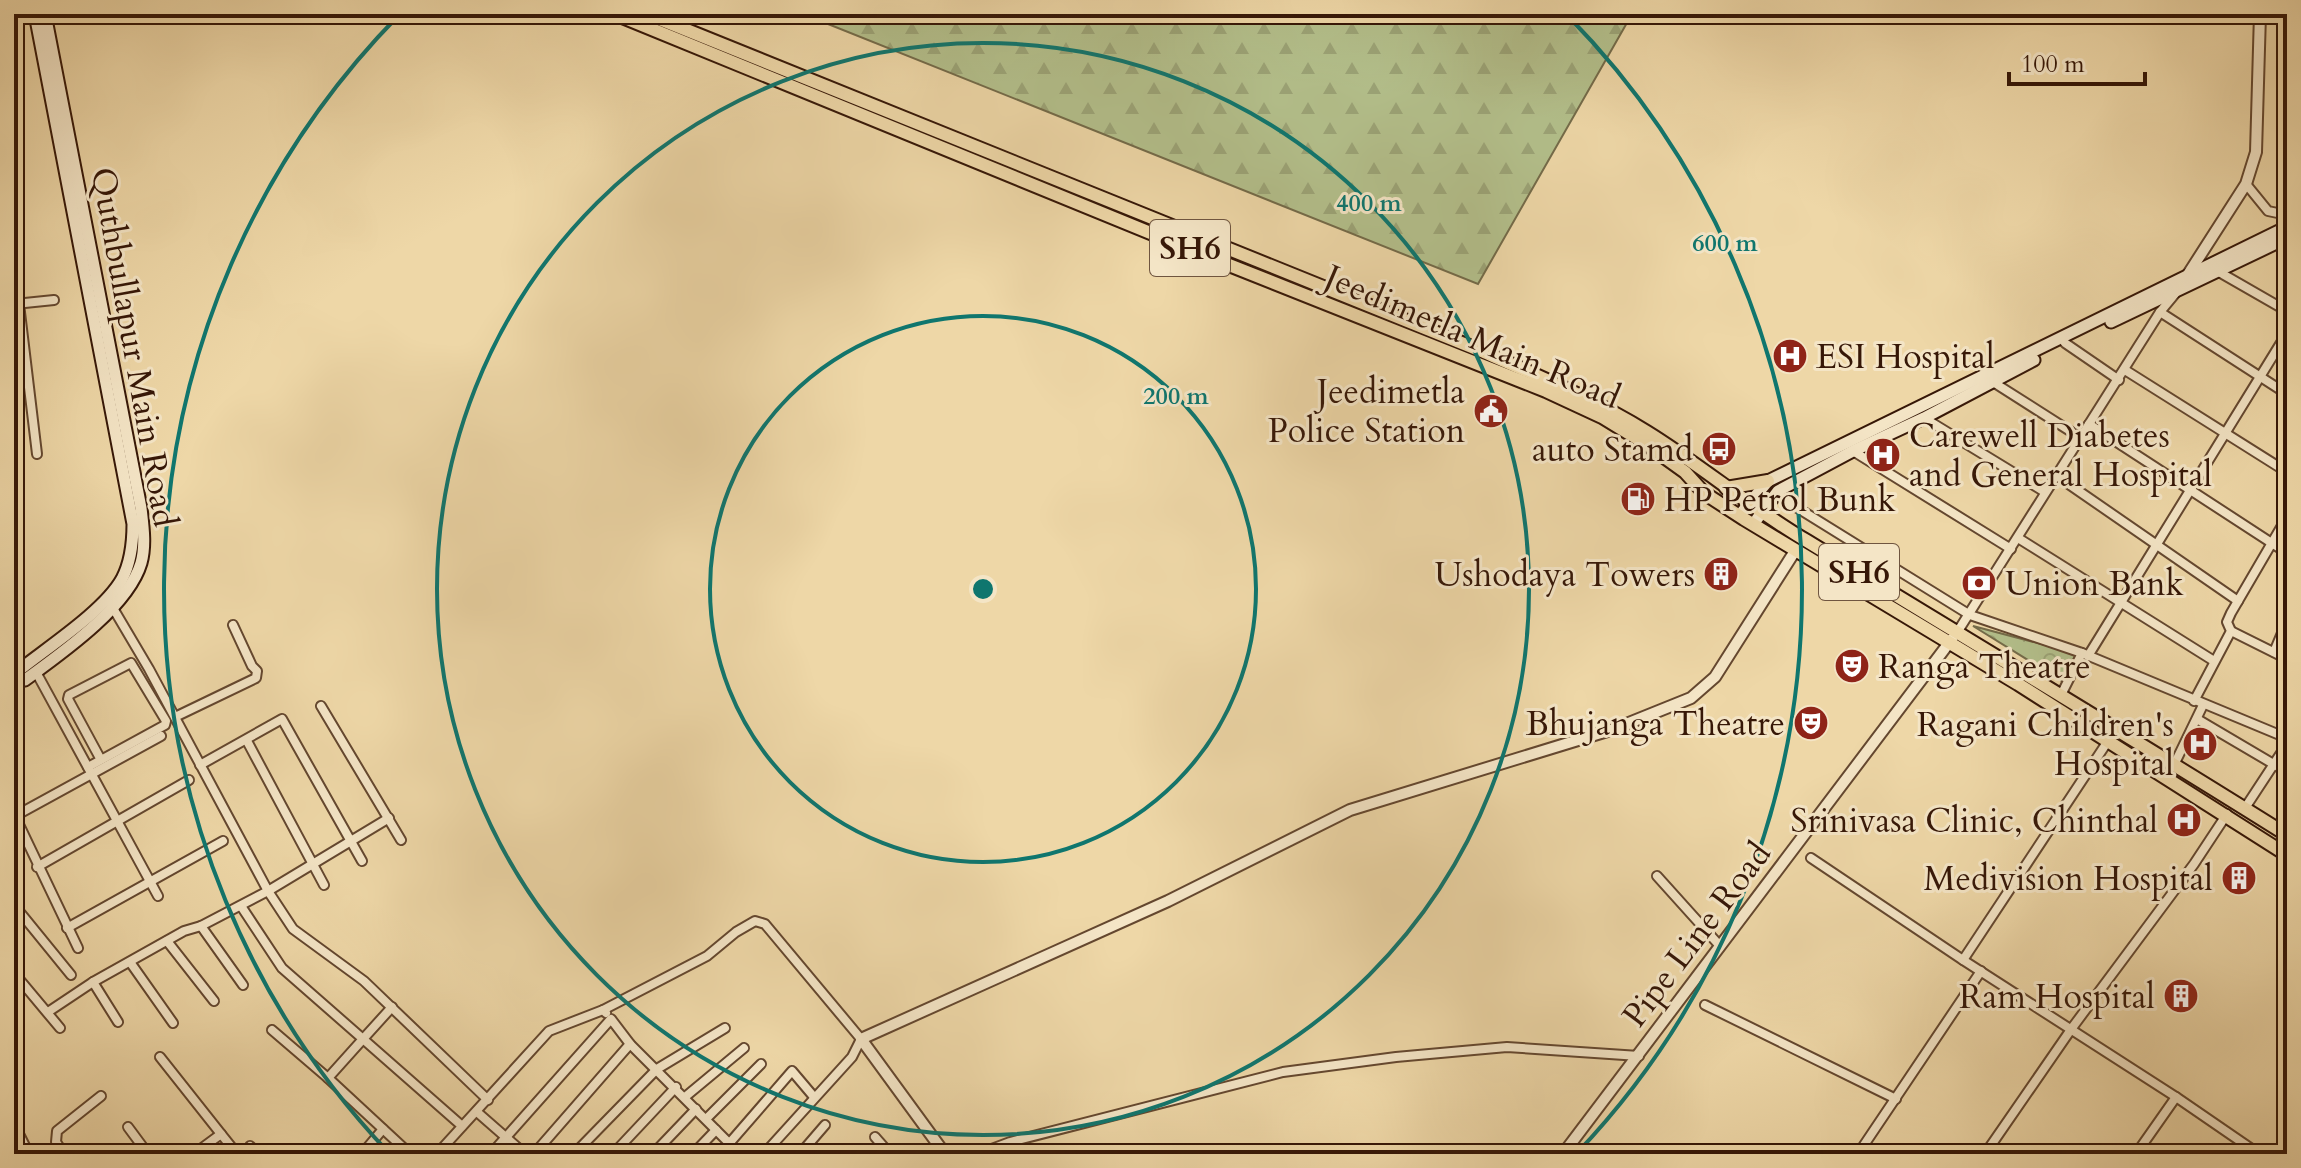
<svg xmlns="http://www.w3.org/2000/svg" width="2301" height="1168" font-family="Cardo,serif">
  <defs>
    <pattern id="forest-firs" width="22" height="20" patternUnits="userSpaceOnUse" patternTransform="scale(2)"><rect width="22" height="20" fill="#b3bf8b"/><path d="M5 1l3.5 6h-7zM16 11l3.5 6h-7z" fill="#9ba376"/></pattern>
    <pattern id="park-crowns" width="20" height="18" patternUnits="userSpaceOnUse" patternTransform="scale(2)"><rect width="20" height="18" fill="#b3bf8b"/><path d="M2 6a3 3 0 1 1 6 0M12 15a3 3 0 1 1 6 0" fill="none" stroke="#9ba376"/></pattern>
  </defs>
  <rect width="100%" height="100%" fill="#eed7a7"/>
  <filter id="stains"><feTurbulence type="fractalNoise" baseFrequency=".0025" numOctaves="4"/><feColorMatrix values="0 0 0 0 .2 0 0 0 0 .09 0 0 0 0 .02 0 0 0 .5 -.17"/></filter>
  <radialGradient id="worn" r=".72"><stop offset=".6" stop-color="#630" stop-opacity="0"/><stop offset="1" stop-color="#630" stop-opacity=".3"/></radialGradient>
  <polygon fill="url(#forest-firs)" stroke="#746b49" stroke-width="2" points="803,14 1632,14 1478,284"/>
  <polygon fill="url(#park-crowns)" stroke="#746b49" stroke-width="2" points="1973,626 2079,654 2065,683"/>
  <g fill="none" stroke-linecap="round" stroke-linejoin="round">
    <defs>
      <g id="minor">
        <polyline points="2246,184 2268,211 2287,215"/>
        <polyline points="2219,272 2287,311"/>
        <polyline points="15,304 54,300"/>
        <polyline points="19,304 37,454"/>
        <polyline points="2160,312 2287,394"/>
        <polyline points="2065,343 2119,380"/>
        <polyline points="2125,370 2287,472"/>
        <polyline points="1993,382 2081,438"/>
        <polyline points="1924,418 2045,492"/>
        <polyline points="2089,424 2287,553"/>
        <polyline points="1853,451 2011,549"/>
        <polyline points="2057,476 2238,601"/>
        <polyline points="1775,494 1970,615 2082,653 2287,738"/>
        <polyline points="2018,538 2214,661"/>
        <polyline points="110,603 149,669 268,891 293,929 364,981 488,1100"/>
        <polyline points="1958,631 2160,312 2175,294"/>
        <polyline points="2231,631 2287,659"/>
        <polyline points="2274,652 2287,621"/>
        <polyline points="2088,656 2287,333"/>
        <polyline points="36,672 158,896"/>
        <polyline points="2061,695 2082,653"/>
        <polyline points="2194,701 2231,631 2227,622 2231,613 2287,517"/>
        <polyline points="321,706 401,840"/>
        <polyline points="175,717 256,678 257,671 252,666 233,625"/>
        <polyline points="2197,719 2287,772"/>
        <polyline points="247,741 324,885"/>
        <polyline points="200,765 282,719 362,861"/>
        <polyline points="2174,765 2203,705"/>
        <polyline points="88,767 101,760 165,725 166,721 131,663 69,695 68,699 101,760"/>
        <polyline points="2245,808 2287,744"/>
        <polyline points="14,814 78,948"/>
        <polyline points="15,816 161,736"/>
        <polyline points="1811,858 1963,960 2176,1097 2259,1154"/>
        <polyline points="37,867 189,780"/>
        <polyline points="1657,876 1720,946"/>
        <polyline points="14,905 71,975"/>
        <polyline points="241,906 282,968 363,1039 328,1078 410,1154"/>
        <polyline points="201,926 243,985"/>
        <polyline points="67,928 223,841"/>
        <polyline points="167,941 214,1001"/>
        <polyline points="1963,960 2108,741"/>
        <polyline points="130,962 173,1023"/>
        <polyline points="14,973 60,1028"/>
        <polyline points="93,982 118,1022"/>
        <polyline points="1705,1005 1896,1099"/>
        <polyline points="392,1007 363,1039 462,1126"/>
        <polyline points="603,1010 707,956 736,932 755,921 765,924 861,1039 852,1057 764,1154"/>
        <polyline points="48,1012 93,982 184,931 201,926 268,891 389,818"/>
        <polyline points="272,1030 328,1078"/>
        <polyline points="160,1057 221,1134"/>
        <polyline points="685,1097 744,1048"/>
        <polyline points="477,1112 525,1154"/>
        <polyline points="706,1119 761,1064"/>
        <polyline points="14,1124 29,1154"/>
        <polyline points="128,1127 148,1154"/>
        <polyline points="875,1137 890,1154"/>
        <polyline points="250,1146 258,1154"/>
        <polyline points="64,1154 56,1142 57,1131 101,1096"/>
        <polyline points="194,1154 221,1134 237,1154"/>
        <polyline points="362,1154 383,1129"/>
        <polyline points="437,1154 549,1031 603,1010 606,1013"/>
        <polyline points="491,1154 611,1019 630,1044 729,1143"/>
        <polyline points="534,1154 630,1044"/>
        <polyline points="574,1154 657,1069 725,1028"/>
        <polyline points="613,1154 676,1087"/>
        <polyline points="653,1154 696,1109"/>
        <polyline points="693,1154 716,1130"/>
        <polyline points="720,1154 792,1071 814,1097"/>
        <polyline points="800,1154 825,1125"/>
        <polyline points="957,1154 965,1150 969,1154"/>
        <polyline points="978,1154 1010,1142 1283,1072 1396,1057 1507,1047 1639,1056"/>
        <polyline points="1858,1154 1981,971"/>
        <polyline points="1985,1154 2072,1028 2194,864 2227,814"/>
        <polyline points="2136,1154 2176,1097"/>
      </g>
      <g id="tertiary">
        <polyline points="2187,276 2246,184 2256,152 2260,14"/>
        <polyline points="945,1154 861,1039 1168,901 1350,810 1614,729 1691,698 1715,677 1795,551"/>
        <polyline points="1563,1154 1952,639"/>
      </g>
      <g id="secondary">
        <polyline points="2111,322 2287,238"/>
        <polyline points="1743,511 1768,481 2287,227"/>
        <polyline points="1757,519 1778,491 1853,451 1924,418 2034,360"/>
        <path d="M 14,681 L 25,680 C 62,653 128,607 141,563 C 146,545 143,526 141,508 L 45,14"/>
        <path d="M 15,681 L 18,671 C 48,647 104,611 122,579 C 131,562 133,543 133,524 L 35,14"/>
      </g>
      <g id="primary">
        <polyline points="615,14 1219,261 1546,391 1602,417 1646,444 1685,472 1704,493 1744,519 2018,684 2287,855"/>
        <path d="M 647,14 L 1484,352 C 1540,377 1595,400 1647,432 C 1702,466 1751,508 1807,541 C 1967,639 2128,735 2287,835"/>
        <polyline points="1726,488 1768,481"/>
      </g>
    </defs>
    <use href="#minor" stroke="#64472f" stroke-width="12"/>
    <use href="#tertiary" stroke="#64472f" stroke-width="14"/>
    <use href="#secondary" stroke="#361707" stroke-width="15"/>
    <use href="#primary" stroke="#361707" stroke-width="16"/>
    <use href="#minor" stroke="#f4e5c6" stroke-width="8"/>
    <use href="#tertiary" stroke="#f4e5c6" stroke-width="10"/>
    <use href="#secondary" stroke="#f4e5c6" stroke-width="11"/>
    <use href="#primary" stroke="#eed7a7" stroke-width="12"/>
  </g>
  <g fill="none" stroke="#0f766e" stroke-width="4">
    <circle cx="983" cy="589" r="273"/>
    <circle cx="983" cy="589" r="546"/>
    <path d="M389 1153A819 819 0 0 1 399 15M1567 15A819 819 0 0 1 1577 1153"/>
  </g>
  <defs>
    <symbol id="hospital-disc" viewBox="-11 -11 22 22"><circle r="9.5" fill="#8f2418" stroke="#f4e5c6"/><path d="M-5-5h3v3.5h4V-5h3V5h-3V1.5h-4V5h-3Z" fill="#fff"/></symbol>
    <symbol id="civic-disc" viewBox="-11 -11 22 22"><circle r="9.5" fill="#8f2418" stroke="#f4e5c6"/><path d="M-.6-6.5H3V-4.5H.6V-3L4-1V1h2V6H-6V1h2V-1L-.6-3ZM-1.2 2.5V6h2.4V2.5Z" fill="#fff"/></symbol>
    <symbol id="bus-disc" viewBox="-11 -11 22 22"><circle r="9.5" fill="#8f2418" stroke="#f4e5c6"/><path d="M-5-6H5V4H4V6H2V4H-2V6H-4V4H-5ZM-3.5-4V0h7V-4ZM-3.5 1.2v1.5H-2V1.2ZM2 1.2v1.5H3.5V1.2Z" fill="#fff"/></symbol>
    <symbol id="fuel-disc" viewBox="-11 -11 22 22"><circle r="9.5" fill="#8f2418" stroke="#f4e5c6"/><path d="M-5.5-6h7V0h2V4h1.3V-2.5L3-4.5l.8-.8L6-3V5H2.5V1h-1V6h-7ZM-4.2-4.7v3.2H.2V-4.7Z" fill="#fff"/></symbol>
    <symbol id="building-disc" viewBox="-11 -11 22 22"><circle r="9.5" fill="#8f2418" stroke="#f4e5c6"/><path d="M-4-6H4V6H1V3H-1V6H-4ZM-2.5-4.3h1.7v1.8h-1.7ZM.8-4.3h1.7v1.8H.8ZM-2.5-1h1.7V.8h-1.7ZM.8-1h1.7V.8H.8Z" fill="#fff"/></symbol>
    <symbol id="bank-disc" viewBox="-11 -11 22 22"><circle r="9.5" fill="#8f2418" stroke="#f4e5c6"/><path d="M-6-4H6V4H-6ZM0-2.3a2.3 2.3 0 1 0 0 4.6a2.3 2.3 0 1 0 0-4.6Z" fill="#fff"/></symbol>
    <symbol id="theatre-disc" viewBox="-11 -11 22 22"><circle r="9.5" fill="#8f2418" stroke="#f4e5c6"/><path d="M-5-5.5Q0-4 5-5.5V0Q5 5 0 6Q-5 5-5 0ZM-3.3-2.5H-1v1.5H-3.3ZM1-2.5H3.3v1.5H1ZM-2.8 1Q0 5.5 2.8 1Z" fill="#fff"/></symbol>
  </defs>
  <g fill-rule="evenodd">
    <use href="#hospital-disc" x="1770" y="336" width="40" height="40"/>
    <use href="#civic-disc" x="1471" y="391" width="40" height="40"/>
    <use href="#bus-disc" x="1699" y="429" width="40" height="40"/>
    <use href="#hospital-disc" x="1863" y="435" width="40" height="40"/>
    <use href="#fuel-disc" x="1618" y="479" width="40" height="40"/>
    <use href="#building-disc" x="1701" y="554" width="40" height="40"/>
    <use href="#bank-disc" x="1959" y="563" width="40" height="40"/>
    <use href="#theatre-disc" x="1832" y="646" width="40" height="40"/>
    <use href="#theatre-disc" x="1791" y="703" width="40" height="40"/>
    <use href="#hospital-disc" x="2180" y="724" width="40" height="40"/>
    <use href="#hospital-disc" x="2164" y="800" width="40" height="40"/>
    <use href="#building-disc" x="2219" y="858" width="40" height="40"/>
    <use href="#building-disc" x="2161" y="976" width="40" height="40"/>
  </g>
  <g text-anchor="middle" stroke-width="6" stroke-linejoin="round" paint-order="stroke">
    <g fill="#f4e5c6" stroke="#6f5540" stroke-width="2">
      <rect x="1150" y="220" width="80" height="56" rx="6"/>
      <rect x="1819" y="544" width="80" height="56" rx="6"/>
    </g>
    <g font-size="32" font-weight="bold" fill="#361707">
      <text x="1190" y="259">SH6</text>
      <text x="1859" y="583">SH6</text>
    </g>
    <g font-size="34" fill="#361707" stroke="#f4e5c6">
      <text transform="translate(1473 336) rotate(23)" y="12">Jeedimetla Main Road</text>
      <text transform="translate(135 347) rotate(80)" y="12">Quthbullapur Main Road</text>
      <text transform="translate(1696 934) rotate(-53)" y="12">Pipe Line Road</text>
    </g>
    <g font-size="34" fill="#361707" stroke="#f4e5c6" text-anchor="end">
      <text x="1816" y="368" text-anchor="start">ESI Hospital</text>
      <text x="1465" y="403">Jeedimetla<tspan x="1465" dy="39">Police Station</tspan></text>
      <text x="1909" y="447" text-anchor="start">Carewell Diabetes<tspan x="1909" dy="39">and General Hospital</tspan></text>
      <text x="1693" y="461">auto Stamd</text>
      <text x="1664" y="511" text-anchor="start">HP Petrol Bunk</text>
      <text x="1695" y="586">Ushodaya Towers</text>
      <text x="2005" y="595" text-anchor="start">Union Bank</text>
      <text x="1878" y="678" text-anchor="start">Ranga Theatre</text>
      <text x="1785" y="735">Bhujanga Theatre</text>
      <text x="2174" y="736">Ragani Children's<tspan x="2174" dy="39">Hospital</tspan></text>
      <text x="2158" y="832">Srinivasa Clinic, Chinthal</text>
      <text x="2213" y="890">Medivision Hospital</text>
      <text x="2155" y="1008">Ram Hospital</text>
    </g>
  </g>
  <circle cx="983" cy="589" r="12" fill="#0f766e" stroke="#f4e5c6" stroke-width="4"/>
  <g font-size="24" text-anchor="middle" font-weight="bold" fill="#0f766e" stroke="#f4e5c6" stroke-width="6" stroke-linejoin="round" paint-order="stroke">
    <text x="1369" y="211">400 m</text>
    <text x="1725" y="251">600 m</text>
    <text x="1176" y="404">200 m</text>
  </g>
  <rect width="2301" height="1168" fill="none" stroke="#eed7a7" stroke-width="48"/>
  <rect x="16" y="16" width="2269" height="1136" fill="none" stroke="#361707" stroke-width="4"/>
  <rect x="24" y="24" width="2253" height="1120" fill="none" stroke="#361707" stroke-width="2"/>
  <path d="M2009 72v12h136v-12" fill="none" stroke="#361707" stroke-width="4"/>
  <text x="2021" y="72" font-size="24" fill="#361707" stroke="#f4e5c6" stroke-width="6" paint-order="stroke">100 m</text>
  <rect width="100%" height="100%" filter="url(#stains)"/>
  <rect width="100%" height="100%" fill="url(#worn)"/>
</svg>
